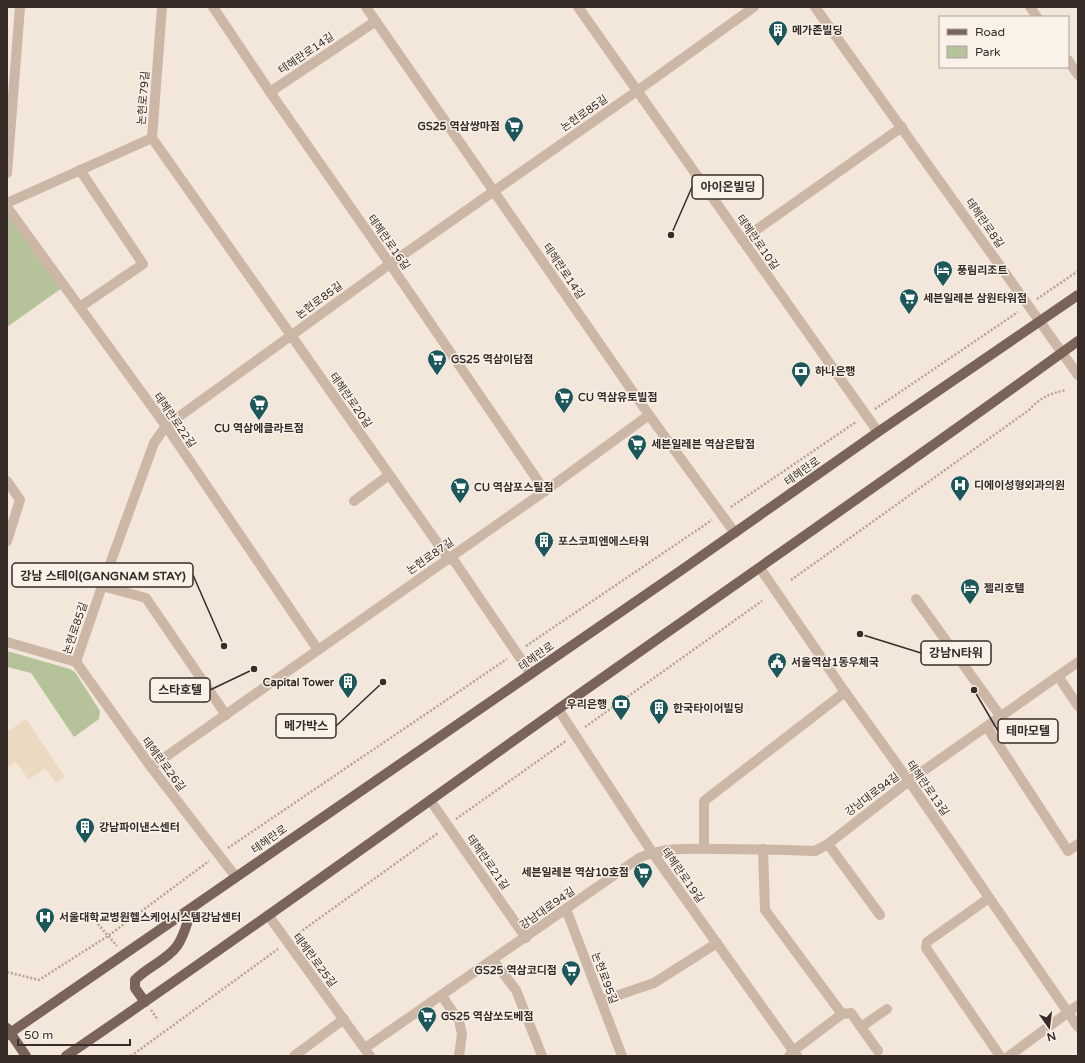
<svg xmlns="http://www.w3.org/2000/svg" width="1085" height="1063" font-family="'Varela Round','Noto Sans KR',sans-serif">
  <rect width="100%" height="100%" fill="#f3e7db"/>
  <g fill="#b6c39a">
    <polygon points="7,208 62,288 7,327"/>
    <polygon points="7,651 70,669 75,672 100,711 99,719 74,737 31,673 7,667"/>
  </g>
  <polygon fill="#ecd9c2" points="26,719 65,777 56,783 45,768 29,780 16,762 7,768 7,732"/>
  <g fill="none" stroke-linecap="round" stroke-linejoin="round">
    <g stroke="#b7a191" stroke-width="2.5" stroke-dasharray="2 2" stroke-linecap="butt">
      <polyline points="1037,299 1078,271"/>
      <polyline points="875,409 1018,312"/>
      <polyline points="731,507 856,422"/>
      <path d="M 791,580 L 1029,410 C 1041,397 1049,394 1066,390"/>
      <polyline points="526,646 712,520"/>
      <polyline points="585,727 762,601"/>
      <polyline points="456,819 566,741"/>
      <polyline points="228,848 507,659"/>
      <polyline points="90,915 117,946"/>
      <polyline points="296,935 438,833"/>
      <polyline points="7,972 39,980 108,936 209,861"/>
      <polyline points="151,1010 158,1020"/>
      <polyline points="131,1056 278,949"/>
    </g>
    <g stroke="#ccb7a7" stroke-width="10">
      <polyline points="213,7 270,92 390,264 545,491"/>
      <polyline points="366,7 649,415 735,533"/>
      <polyline points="578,7 878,432"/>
      <polyline points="815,7 1078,375"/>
      <polyline points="1030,7 1037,17"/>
      <polyline points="1068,60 1078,75"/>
      <polyline points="270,92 376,21"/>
      <polyline points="152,138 448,558 455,562 531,674"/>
      <polyline points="152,138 162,7"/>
      <polyline points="7,173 20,7"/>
      <polyline points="7,203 152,138"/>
      <polyline points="7,207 166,426 318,650"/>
      <polyline points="742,240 902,127"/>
      <polyline points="80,307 143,264 80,170"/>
      <polyline points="7,481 20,500 7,541"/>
      <polyline points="354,501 389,475"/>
      <polyline points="760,568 845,692 909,781 1078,1027"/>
      <polyline points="102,586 146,598 226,715"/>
      <polyline points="916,599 1001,717"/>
      <polyline points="7,642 76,662"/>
      <polyline points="76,662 102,586 154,443 166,426 390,264 637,91 754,7"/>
      <polyline points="76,662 151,767 236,877"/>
      <polyline points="1058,676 1078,706"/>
      <polyline points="558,709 652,852 797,1056"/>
      <polyline points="987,727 1068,851 1078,844"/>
      <polyline points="151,767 545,491 649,415"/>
      <polyline points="430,800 526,938"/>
      <polyline points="828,844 880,915"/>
      <polyline points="704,849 704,801 845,692"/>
      <polyline points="763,849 765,910 842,1014"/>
      <polyline points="989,898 927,942 926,948 1000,1056"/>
      <polyline points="566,909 622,1056"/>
      <polyline points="268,915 370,1056"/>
      <polyline points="493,960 516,990 542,1056"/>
      <polyline points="442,996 459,1021 462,1034 459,1056"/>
      <polyline points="601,1001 654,983 717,943"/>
      <polyline points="861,1027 887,1009"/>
      <path d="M 365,1048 L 639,858 C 665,846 694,849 722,849 C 753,849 784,850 815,851 L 828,844 L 909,781 L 1078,662"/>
      <polyline points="294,1056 344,1019"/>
      <polyline points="789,1056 793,1051 842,1014 851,1013 878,1051"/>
      <polyline points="1009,1056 1078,1005"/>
    </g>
    <g stroke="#7a6358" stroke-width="10">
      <path d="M 145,1002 L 135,988 L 135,980 C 147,967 166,961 177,946 C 185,935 187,920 193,908"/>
      <polyline points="7,1028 26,1056"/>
      <polyline points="7,1035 683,569 878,432 1078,295"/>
      <path d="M 66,1056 C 231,944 392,827 554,712 C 729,588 905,467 1078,341"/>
    </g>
  </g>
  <defs>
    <symbol id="building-pin" viewBox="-11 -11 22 30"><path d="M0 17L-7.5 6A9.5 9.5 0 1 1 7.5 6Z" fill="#1b575b" stroke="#faf2e8"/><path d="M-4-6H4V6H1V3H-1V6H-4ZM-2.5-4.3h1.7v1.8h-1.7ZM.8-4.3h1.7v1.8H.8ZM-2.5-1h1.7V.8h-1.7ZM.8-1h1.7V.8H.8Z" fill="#fff"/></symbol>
    <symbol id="supermarket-pin" viewBox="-11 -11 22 30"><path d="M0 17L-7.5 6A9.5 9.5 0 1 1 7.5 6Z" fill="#1b575b" stroke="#faf2e8"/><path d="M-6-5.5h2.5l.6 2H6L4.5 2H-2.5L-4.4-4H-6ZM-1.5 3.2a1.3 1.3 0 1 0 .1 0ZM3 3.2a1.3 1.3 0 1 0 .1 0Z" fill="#fff"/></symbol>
    <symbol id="hotel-pin" viewBox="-11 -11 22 30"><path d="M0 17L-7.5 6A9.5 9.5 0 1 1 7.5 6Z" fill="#1b575b" stroke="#faf2e8"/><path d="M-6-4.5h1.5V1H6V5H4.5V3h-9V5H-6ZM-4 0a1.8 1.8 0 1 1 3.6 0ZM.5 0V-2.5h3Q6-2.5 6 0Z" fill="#fff"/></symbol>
    <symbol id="bank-pin" viewBox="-11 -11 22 30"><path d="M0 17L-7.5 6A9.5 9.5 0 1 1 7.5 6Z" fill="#1b575b" stroke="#faf2e8"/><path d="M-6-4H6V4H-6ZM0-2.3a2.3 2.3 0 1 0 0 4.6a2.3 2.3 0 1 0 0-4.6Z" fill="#fff"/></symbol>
    <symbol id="hospital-pin" viewBox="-11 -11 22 30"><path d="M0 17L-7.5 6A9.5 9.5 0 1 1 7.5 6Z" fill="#1b575b" stroke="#faf2e8"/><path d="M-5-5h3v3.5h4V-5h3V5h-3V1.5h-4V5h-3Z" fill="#fff"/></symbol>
    <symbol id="civic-pin" viewBox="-11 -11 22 30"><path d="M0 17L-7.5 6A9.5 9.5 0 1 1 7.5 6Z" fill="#1b575b" stroke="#faf2e8"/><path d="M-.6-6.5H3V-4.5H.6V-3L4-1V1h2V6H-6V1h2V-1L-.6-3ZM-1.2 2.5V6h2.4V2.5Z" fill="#fff"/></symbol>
  </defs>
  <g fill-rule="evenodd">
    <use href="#building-pin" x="767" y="19" width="22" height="30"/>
    <use href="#supermarket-pin" x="503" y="115" width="22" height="30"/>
    <use href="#hotel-pin" x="932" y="259" width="22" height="30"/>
    <use href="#supermarket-pin" x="898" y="287" width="22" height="30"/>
    <use href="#supermarket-pin" x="426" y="348" width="22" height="30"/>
    <use href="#bank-pin" x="790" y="360" width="22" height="30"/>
    <use href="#supermarket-pin" x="553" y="386" width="22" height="30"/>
    <use href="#supermarket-pin" x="248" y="393" width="22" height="30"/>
    <use href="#supermarket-pin" x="626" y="433" width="22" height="30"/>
    <use href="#hospital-pin" x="949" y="474" width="22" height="30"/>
    <use href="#supermarket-pin" x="449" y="476" width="22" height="30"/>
    <use href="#building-pin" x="533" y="530" width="22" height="30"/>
    <use href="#hotel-pin" x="959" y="577" width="22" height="30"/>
    <use href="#civic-pin" x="766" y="651" width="22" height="30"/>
    <use href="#building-pin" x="337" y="671" width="22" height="30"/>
    <use href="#bank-pin" x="610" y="693" width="22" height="30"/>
    <use href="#building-pin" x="648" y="697" width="22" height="30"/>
    <use href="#building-pin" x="74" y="816" width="22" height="30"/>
    <use href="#supermarket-pin" x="632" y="861" width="22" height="30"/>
    <use href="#hospital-pin" x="34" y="906" width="22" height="30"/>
    <use href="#supermarket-pin" x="560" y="959" width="22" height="30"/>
    <use href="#supermarket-pin" x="416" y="1005" width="22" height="30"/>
  </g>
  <g text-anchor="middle" stroke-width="3" stroke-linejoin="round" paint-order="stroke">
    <g font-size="11" font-weight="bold" fill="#382c28" stroke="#faf2e8" text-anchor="start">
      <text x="792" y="34">메가존빌딩</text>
      <text x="500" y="130" text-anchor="end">GS25 역삼쌍마점</text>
      <text x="957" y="274">풍림리조트</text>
      <text x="923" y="302">세븐일레븐 삼원타워점</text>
      <text x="451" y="363">GS25 역삼이담점</text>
      <text x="815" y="375">하나은행</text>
      <text x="578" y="401">CU 역삼유토빌점</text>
      <text x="259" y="432" text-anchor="middle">CU 역삼에클라트점</text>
      <text x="651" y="448">세븐일레븐 역삼은탑점</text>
      <text x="974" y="489">디에이성형외과의원</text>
      <text x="474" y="491">CU 역삼포스틸점</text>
      <text x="558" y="545">포스코피엔에스타워</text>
      <text x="984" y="592">젤리호텔</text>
      <text x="791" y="666">서울역삼1동우체국</text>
      <text x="334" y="686" text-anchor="end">Capital Tower</text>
      <text x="607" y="708" text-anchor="end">우리은행</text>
      <text x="673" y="712">한국타이어빌딩</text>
      <text x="99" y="831">강남파이낸스센터</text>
      <text x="629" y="876" text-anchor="end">세븐일레븐 역삼10호점</text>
      <text x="59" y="921">서울대학교병원헬스케어시스템강남센터</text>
      <text x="557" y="974" text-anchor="end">GS25 역삼코디점</text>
      <text x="441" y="1020">GS25 역삼쏘도베점</text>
    </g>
    <g font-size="11" fill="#382c28" stroke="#faf2e8">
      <text transform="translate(306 53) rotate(-34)" y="4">테헤란로14길</text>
      <text transform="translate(143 98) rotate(-86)" y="4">논현로79길</text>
      <text transform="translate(584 113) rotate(-35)" y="4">논현로85길</text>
      <text transform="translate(985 223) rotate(55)" y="4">테헤란로8길</text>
      <text transform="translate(389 242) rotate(55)" y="4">테헤란로16길</text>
      <text transform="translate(758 242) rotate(55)" y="4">테헤란로10길</text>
      <text transform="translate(564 271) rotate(56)" y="4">테헤란로14길</text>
      <text transform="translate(319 300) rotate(-36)" y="4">논현로85길</text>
      <text transform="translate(351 400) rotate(55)" y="4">테헤란로20길</text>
      <text transform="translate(175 420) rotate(55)" y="4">테헤란로22길</text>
      <text transform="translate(802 471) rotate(-35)" y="4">테헤란로</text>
      <text transform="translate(430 556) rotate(-35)" y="4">논현로87길</text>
      <text transform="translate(75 628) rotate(-71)" y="4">논현로85길</text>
      <text transform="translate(536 656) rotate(-35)" y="4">테헤란로</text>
      <text transform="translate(164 764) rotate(53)" y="4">테헤란로26길</text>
      <text transform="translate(928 788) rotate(55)" y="4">테헤란로13길</text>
      <text transform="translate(872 794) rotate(-37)" y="4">강남대로94길</text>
      <text transform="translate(269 839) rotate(-35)" y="4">테헤란로</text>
      <text transform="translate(488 862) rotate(55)" y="4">테헤란로21길</text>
      <text transform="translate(683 875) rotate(55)" y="4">테헤란로19길</text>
      <text transform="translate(547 908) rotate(-35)" y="4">강남대로94길</text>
      <text transform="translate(315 960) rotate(53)" y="4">테헤란로25길</text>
      <text transform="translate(605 978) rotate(69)" y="4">논현로95길</text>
    </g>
  </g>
  <path fill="none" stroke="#382c28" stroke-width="1.5" d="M671 235L692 187M224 646L193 575M860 634L921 653M254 669L210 690M383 682L336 726M974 690L998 731"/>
  <g fill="#382c28" stroke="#faf2e8" stroke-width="1.5">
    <circle cx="671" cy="235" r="4"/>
    <circle cx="224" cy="646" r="4"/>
    <circle cx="860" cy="634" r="4"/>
    <circle cx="254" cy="669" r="4"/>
    <circle cx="383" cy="682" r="4"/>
    <circle cx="974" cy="690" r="4"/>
  </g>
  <g fill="#faf2e8" stroke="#382c28" stroke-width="1.5">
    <rect x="692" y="175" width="71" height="24" rx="4"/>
    <rect x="12" y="563" width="181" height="24" rx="4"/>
    <rect x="921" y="641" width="70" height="24" rx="4"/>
    <rect x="150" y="678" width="60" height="24" rx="4"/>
    <rect x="276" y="714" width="60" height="24" rx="4"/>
    <rect x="998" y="719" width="60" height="24" rx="4"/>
  </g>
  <g font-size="12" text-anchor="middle" font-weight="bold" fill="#382c28">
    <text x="728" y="191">아이온빌딩</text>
    <text x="103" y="580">강남 스테이(GANGNAM STAY)</text>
    <text x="956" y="657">강남N타워</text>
    <text x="180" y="694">스타호텔</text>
    <text x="306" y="730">메가박스</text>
    <text x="1028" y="735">테마모텔</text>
  </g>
  <rect width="1085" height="1063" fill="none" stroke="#382c28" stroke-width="16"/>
  <rect x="939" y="16" width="130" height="52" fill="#faf2e8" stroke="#aca39b"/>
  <rect x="947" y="29" width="20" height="6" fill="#7a6358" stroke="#aca39b"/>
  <text x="975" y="36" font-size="12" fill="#382c28">Road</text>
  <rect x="947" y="46" width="20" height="12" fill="#b6c39a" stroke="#aca39b"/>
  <text x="975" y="56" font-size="12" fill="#382c28">Park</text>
  <g transform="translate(1049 1027) rotate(166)" stroke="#faf2e8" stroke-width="3" paint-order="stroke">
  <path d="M0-3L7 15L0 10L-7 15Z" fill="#382c28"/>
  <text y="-6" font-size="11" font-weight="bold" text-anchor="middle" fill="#382c28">N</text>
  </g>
  <path d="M18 1039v6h112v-6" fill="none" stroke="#382c28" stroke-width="2"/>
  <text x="24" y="1039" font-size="12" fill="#382c28" stroke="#faf2e8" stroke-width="3" paint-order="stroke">50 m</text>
</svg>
